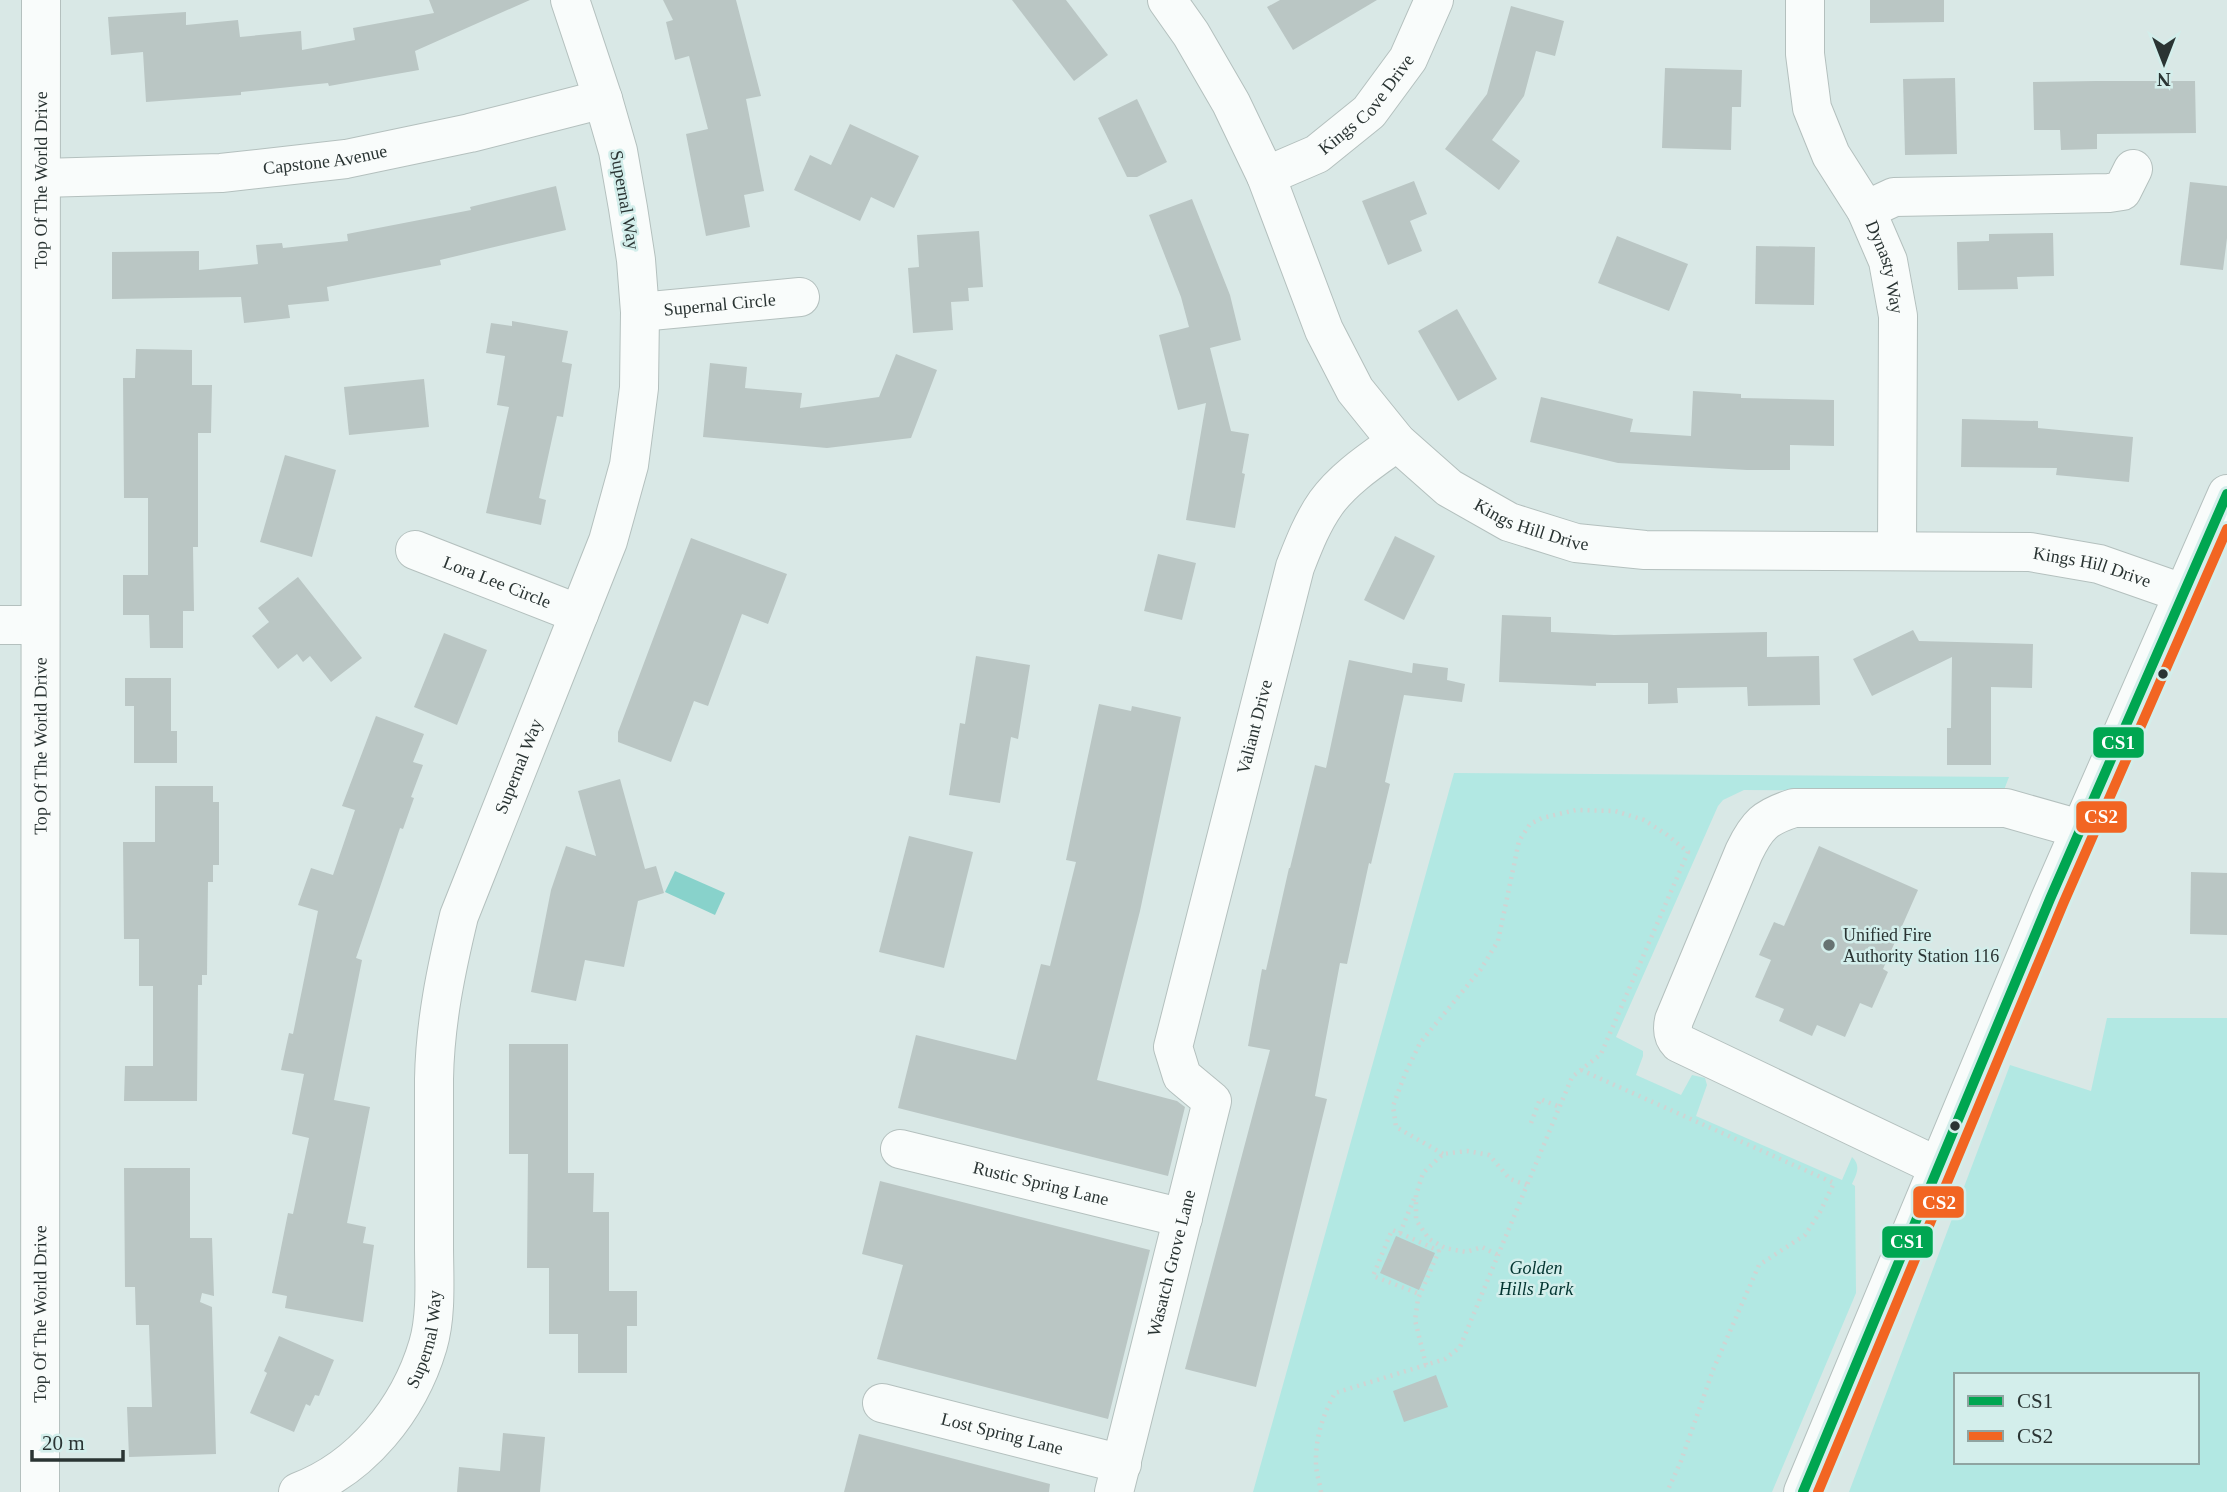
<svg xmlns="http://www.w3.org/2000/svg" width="2227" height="1492" font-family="'Times New Roman',serif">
  <rect width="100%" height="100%" fill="#d9e8e6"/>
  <g fill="#b2e8e3" fill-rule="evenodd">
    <path d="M 1454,773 L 2009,777 L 2002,795 L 1971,791 L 1744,790 L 1723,800 L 1718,806 L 1616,1037 L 1643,1051 L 1643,1056 L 1636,1075 L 1681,1095 L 1692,1075 L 1705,1078 L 1707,1085 L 1696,1116 L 1842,1180 L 1852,1157 C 1861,1166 1857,1173 1852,1184 L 1855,1186 L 1856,1293 L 1772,1492 L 1253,1492 Z"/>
    <path d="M 2107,1018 L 2227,1018 L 2227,1492 L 1849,1492 L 2010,1065 L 2091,1091 ZM 1956,1375 L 2197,1375 L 2197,1462 L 1956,1462 Z"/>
  </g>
  <polygon fill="#88d2cb" points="675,871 725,893 715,915 665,892"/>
  <g fill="#bac6c4">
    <polygon points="429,0 530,0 415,51 419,70 329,86 328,83 241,92 241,95 146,102 143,52 111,55 108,17 186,12 186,25 238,20 240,37 301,31 302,50 355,40 353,28 434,13"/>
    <polygon points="663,0 736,0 761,96 746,99 764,191 744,195 750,227 706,236 686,134 708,129 689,56 675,60 666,22 673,20"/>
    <polygon points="1012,0 1066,0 1108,55 1074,81"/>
    <polygon points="1280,0 1377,0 1293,50 1267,7"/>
    <polygon points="1870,0 1944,0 1944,22 1870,23"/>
    <polygon points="1511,6 1564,21 1555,56 1536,51 1524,96 1492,140 1520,161 1499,190 1445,149 1487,94"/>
    <polygon points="1665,68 1742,70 1741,107 1732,107 1731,150 1662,148"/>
    <polygon points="1955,78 1957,154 1905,155 1903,79"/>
    <polygon points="2096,81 2195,81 2196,133 2097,134 2097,149 2061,150 2060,130 2034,130 2033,82"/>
    <polygon points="1137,99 1167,162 1137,177 1127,177 1098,118"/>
    <polygon points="850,124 919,156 894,208 871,197 860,221 794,190 810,155 831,165"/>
    <polygon points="1414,181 1427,214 1410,221 1422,251 1388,265 1362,201"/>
    <polygon points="2190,182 2227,186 2227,238 2223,270 2180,265"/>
    <polygon points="556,186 566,230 440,260 441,265 327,287 329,301 288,305 290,318 244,323 241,297 112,299 112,252 199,251 199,270 258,264 256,245 282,243 283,248 348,241 347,234 471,210 470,207"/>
    <polygon points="1192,199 1230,295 1241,340 1210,348 1231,431 1249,434 1242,473 1245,474 1235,528 1186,520 1206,403 1178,410 1159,335 1189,327 1181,297 1149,215"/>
    <polygon points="979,231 983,287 968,288 969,301 951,302 953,330 913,333 908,268 919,267 917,235"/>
    <polygon points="2053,233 2054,276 2017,277 2018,289 1958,290 1957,242 1989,241 1989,234"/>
    <polygon points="1617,236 1688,264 1669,311 1598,283"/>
    <polygon points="1756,246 1815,247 1814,305 1755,304"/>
    <polygon points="1457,309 1497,379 1458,401 1418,331"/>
    <polygon points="512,321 568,331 562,362 572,364 563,417 557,416 539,498 546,500 541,525 486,513 509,407 497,405 505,356 486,353 491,323 512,326"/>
    <polygon points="136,349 192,350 192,385 212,385 211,433 198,433 198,547 193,547 194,611 183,611 183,648 150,648 149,615 123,615 123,575 148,575 148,498 124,498 123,378 135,378"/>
    <polygon points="896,354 937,370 911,438 827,448 703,437 710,363 747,367 745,388 802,393 800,408 879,397"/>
    <polygon points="424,379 429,427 349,435 344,387"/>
    <polygon points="1693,391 1741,394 1741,398 1834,400 1834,446 1790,445 1790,470 1747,470 1618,463 1530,442 1541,397 1633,419 1630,432 1691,436"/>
    <polygon points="1962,419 2038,421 2038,428 2133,437 2129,482 2056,475 2057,468 1961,467"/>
    <polygon points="285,455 336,470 312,557 260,542"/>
    <polygon points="1395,536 1435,556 1404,620 1364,600"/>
    <polygon points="691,538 787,574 768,624 742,614 708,706 694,701 671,762 618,742 618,732"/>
    <polygon points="1158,554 1196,563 1182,620 1144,611"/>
    <polygon points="298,577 362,658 331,682 310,656 303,662 297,654 278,669 252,636 269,622 258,608"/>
    <polygon points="1502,615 1551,617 1551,632 1614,635 1767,632 1767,657 1819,656 1820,705 1748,706 1747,687 1677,688 1678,703 1648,704 1648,683 1596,683 1596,686 1499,682"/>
    <polygon points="1913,630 1919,641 2033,644 2032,688 1991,687 1991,765 1947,765 1947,728 1951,728 1952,657 1872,696 1853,659"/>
    <polygon points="444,633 487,650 457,725 414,707"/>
    <polygon points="976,656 1030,665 1018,739 1011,737 1000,803 949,795 960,723 965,724"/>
    <polygon points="1349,660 1412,673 1413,663 1448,668 1447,680 1465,684 1462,702 1404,695 1385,782 1390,784 1371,864 1369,863 1347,964 1340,963 1315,1096 1327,1099 1256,1387 1185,1369 1270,1050 1248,1046 1262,969 1266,970 1289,868 1290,868 1315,765 1326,768"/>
    <polygon points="125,678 171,678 171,731 177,731 177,763 134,763 134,706 125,706"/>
    <polygon points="1099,704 1131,711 1132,706 1181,717 1140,911 1097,1080 1177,1101 1185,1107 1168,1176 898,1108 916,1035 1016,1060 1041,964 1050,966 1076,862 1066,860"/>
    <polygon points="376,716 424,734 413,762 423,765 411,797 414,798 403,829 400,828 356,958 362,960 334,1100 370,1107 347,1223 366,1227 363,1243 374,1245 363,1322 285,1308 287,1296 272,1293 288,1213 293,1214 309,1138 292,1134 304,1074 281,1070 289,1033 293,1034 318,911 298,905 311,868 333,875 355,810 342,806"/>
    <polygon points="620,779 645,869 656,866 664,893 638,901 624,967 585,960 576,1001 531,992 551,890 566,846 596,856 578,791"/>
    <polygon points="155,786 213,786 213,802 219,802 219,865 213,865 213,882 208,882 207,975 202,975 202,985 198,985 197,1101 124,1101 125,1066 153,1066 153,986 139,986 139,939 124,939 123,842 155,842"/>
    <polygon points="909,836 973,852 944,968 879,952"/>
    <polygon points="1819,846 1918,890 1883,969 1888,972 1872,1008 1860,1003 1845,1037 1817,1025 1812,1036 1779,1021 1784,1009 1755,997 1771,960 1759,955 1774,922 1784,926"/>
    <polygon points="2191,872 2227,873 2227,935 2190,934"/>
    <polygon points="509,1044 568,1044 568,1173 594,1173 593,1212 609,1212 609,1291 637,1291 637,1326 627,1326 627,1373 578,1373 578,1334 549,1334 549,1268 527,1268 528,1154 509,1154"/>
    <polygon points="124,1168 190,1168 190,1238 212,1238 214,1296 202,1293 200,1302 212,1307 216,1454 129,1457 127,1407 152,1407 149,1325 136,1325 135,1287 125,1287"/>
    <polygon points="880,1181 1150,1250 1108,1419 877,1359 903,1265 862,1254"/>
    <polygon points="1396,1236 1435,1253 1419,1290 1380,1273"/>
    <polygon points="279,1336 334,1360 319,1396 315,1395 310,1406 306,1404 294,1432 250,1413 267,1373 264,1371"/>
    <polygon points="1436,1375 1448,1407 1404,1422 1393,1391"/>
    <polygon points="503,1433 545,1437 540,1492 457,1492 459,1467 500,1471"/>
    <polygon points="859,1434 1050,1484 1049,1492 844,1492"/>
  </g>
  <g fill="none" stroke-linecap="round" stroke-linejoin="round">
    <defs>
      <g id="minor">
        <path id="s1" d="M 1167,0 L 1191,34 L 1231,103 L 1266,176 L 1324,330 L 1355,390 L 1397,442 L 1449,488 L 1509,522 L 1576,543 L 1645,550 L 2030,552 L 2099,564 L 2182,593"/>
        <path id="s2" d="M 1805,0 L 1805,54 L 1812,108 L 1831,155 L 1866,210 L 1888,261 L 1898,316 L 1897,551"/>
        <path id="s3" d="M 1266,176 L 1317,154 L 1369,112 L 1408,59 L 1434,0"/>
        <path id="s4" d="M 41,178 L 221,173 L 346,159 L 470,133 L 603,99"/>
        <polyline points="1866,210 1894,197 2109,193 2122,191 2133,169"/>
        <path id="s5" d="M 640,312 L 800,297"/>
        <path id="s6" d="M 415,550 L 579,614"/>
        <polyline points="0,625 39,625"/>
        <path id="s7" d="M 900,1149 L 1183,1218"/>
        <path d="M 1939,1167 L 1679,1043 C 1672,1036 1672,1029 1674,1020 L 1744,852 C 1757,825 1765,817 1794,808 L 2006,808 L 2080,829"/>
        <path id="s8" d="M 882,1403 L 1122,1464"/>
        <path id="s9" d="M 40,1492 L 41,0"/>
        <path id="s10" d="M 298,1492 C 362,1468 409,1409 428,1345 C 437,1314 434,1277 434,1245 C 434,1189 434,1134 434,1079 C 435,1023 446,970 459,916 L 608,541 L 629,465 L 639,388 L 640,312 L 636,260 L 628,208 L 618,151 L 603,99 L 570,0"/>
        <path id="s11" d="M 1114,1492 L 1212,1101 L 1182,1076 L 1173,1047 L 1295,567 C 1304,544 1312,523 1326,503 C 1344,478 1372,460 1397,442"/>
      </g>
      <polyline id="major" points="1803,1492 2050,899 2227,494"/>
    </defs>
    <use href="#minor" stroke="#b4c0be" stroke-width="40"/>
    <use href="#major" stroke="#b4c0be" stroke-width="40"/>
    <g stroke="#d0d4d3" stroke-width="4.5" stroke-dasharray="2 5" stroke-linecap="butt">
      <polyline points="1581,1070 1834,1183 1820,1212 1805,1235 1759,1265 1713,1370 1681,1461 1667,1492"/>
      <polyline points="1531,1123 1540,1099 1560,1107"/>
      <polyline points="1443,1154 1396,1127 1393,1106 1405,1074 1420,1043 1481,969 1498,941 1519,841 1530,824 1542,818 1576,810 1615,811 1644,820 1666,834 1688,852 1601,1054 1572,1077 1527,1185"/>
      <polyline points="1414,1199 1400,1233 1392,1230 1373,1276 1420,1294"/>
      <polyline points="1400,1233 1439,1251"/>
      <polyline points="1426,1365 1415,1320 1418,1299 1441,1246"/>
      <path d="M 1321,1492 C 1320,1483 1316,1473 1316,1464 C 1315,1439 1323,1414 1335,1393 L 1445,1359 L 1460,1347 L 1527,1185 L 1510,1179 L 1489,1155 L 1467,1151 L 1443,1154 L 1423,1173 L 1416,1195 L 1416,1220 L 1429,1239 L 1445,1248 L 1466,1252 L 1482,1247 L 1498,1255"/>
    </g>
    <use href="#minor" stroke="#f9fcfb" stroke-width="38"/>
    <use href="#major" stroke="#f9fcfb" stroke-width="38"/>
    <defs>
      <polyline id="bus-1" points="1803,1492 2050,899 2227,494"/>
      <polyline id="bus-2" points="1818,1492 2063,904 2227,529"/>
    </defs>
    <use href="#bus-1" stroke="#d3eeeb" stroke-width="16"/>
    <use href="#bus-2" stroke="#d3eeeb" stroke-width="16"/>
    <use href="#bus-1" stroke="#00a651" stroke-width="10"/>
    <use href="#bus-2" stroke="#f26522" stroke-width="10"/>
  </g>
  <g fill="#2a3433" stroke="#d3eeeb" stroke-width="2.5">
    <circle cx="2163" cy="674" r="6"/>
    <circle cx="1955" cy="1126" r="6"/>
  </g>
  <circle fill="#677372" stroke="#d3eeeb" stroke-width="2.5" cx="1829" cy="945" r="7"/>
  <g text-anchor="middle" stroke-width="5" stroke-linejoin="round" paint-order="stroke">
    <g font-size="18" fill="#2a3433" stroke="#d3eeeb">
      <text dy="6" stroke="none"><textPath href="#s3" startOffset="126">Kings Cove Drive</textPath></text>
      <text dy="6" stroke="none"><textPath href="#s4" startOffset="285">Capstone Avenue</textPath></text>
      <text dy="6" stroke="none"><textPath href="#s9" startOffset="1312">Top Of The World Drive</textPath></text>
      <text transform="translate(625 200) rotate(80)" y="6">Supernal Way</text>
      <text dy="6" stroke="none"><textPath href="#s2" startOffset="285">Dynasty Way</textPath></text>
      <text dy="6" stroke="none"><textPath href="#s5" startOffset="80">Supernal Circle</textPath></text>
      <text dy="6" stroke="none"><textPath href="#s1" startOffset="662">Kings Hill Drive</textPath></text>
      <text dy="6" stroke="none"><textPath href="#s1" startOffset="1228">Kings Hill Drive</textPath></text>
      <text dy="6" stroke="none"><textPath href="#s6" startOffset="88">Lora Lee Circle</textPath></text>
      <text dy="6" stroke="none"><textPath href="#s11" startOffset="803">Valiant Drive</textPath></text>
      <text dy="6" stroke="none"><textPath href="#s9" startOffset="746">Top Of The World Drive</textPath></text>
      <text dy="6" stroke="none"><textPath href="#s10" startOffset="796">Supernal Way</textPath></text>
      <text dy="6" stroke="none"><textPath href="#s7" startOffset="145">Rustic Spring Lane</textPath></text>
      <text dy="6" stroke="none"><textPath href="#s11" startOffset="236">Wasatch Grove Lane</textPath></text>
      <text dy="6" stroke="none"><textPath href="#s9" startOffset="178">Top Of The World Drive</textPath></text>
      <text dy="6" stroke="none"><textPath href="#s10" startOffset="208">Supernal Way</textPath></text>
      <text dy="6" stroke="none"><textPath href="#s8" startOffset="124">Lost Spring Lane</textPath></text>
    </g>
    <g font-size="18" fill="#2a3433" stroke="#d3eeeb" text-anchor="start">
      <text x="1843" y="941">Unified Fire<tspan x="1843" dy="21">Authority Station 116</tspan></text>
    </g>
    <g font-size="18" font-style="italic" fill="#033531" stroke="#d3eeeb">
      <text x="1536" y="1274">Golden<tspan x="1536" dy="21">Hills Park</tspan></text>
    </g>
  </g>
  <g stroke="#d3eeeb" stroke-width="2.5">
    <rect x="2092" y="726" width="53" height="33" rx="7" fill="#00a651"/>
    <rect x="2075" y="800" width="53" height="34" rx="7" fill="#f26522"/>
    <rect x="1912" y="1185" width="53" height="34" rx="7" fill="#f26522"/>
    <rect x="1881" y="1225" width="53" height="34" rx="7" fill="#00a651"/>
  </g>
  <g font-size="19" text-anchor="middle" font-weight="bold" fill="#fff">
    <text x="2118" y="749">CS1</text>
    <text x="2101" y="823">CS2</text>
    <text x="1939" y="1209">CS2</text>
    <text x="1907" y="1248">CS1</text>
  </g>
  <rect x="1954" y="1373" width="245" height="91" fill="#d3eeeb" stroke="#8fa4a1" stroke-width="2"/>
  <rect x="1968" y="1396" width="35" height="10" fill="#00a651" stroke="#8fa4a1" stroke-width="2"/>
  <text x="2017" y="1408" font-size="21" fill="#2a3433">CS1</text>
  <rect x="1968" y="1431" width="35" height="10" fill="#f26522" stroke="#8fa4a1" stroke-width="2"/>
  <text x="2017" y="1443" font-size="21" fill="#2a3433">CS2</text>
  <g transform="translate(2164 63) rotate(180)" stroke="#d3eeeb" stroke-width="5" paint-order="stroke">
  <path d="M0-5L12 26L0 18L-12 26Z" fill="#2a3433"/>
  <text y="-10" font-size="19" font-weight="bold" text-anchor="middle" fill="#2a3433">N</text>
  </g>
  <path d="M32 1450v10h91v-10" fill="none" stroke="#2a3433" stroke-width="3.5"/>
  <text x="42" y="1450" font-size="21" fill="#2a3433" stroke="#d3eeeb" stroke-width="5" paint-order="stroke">20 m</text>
</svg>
